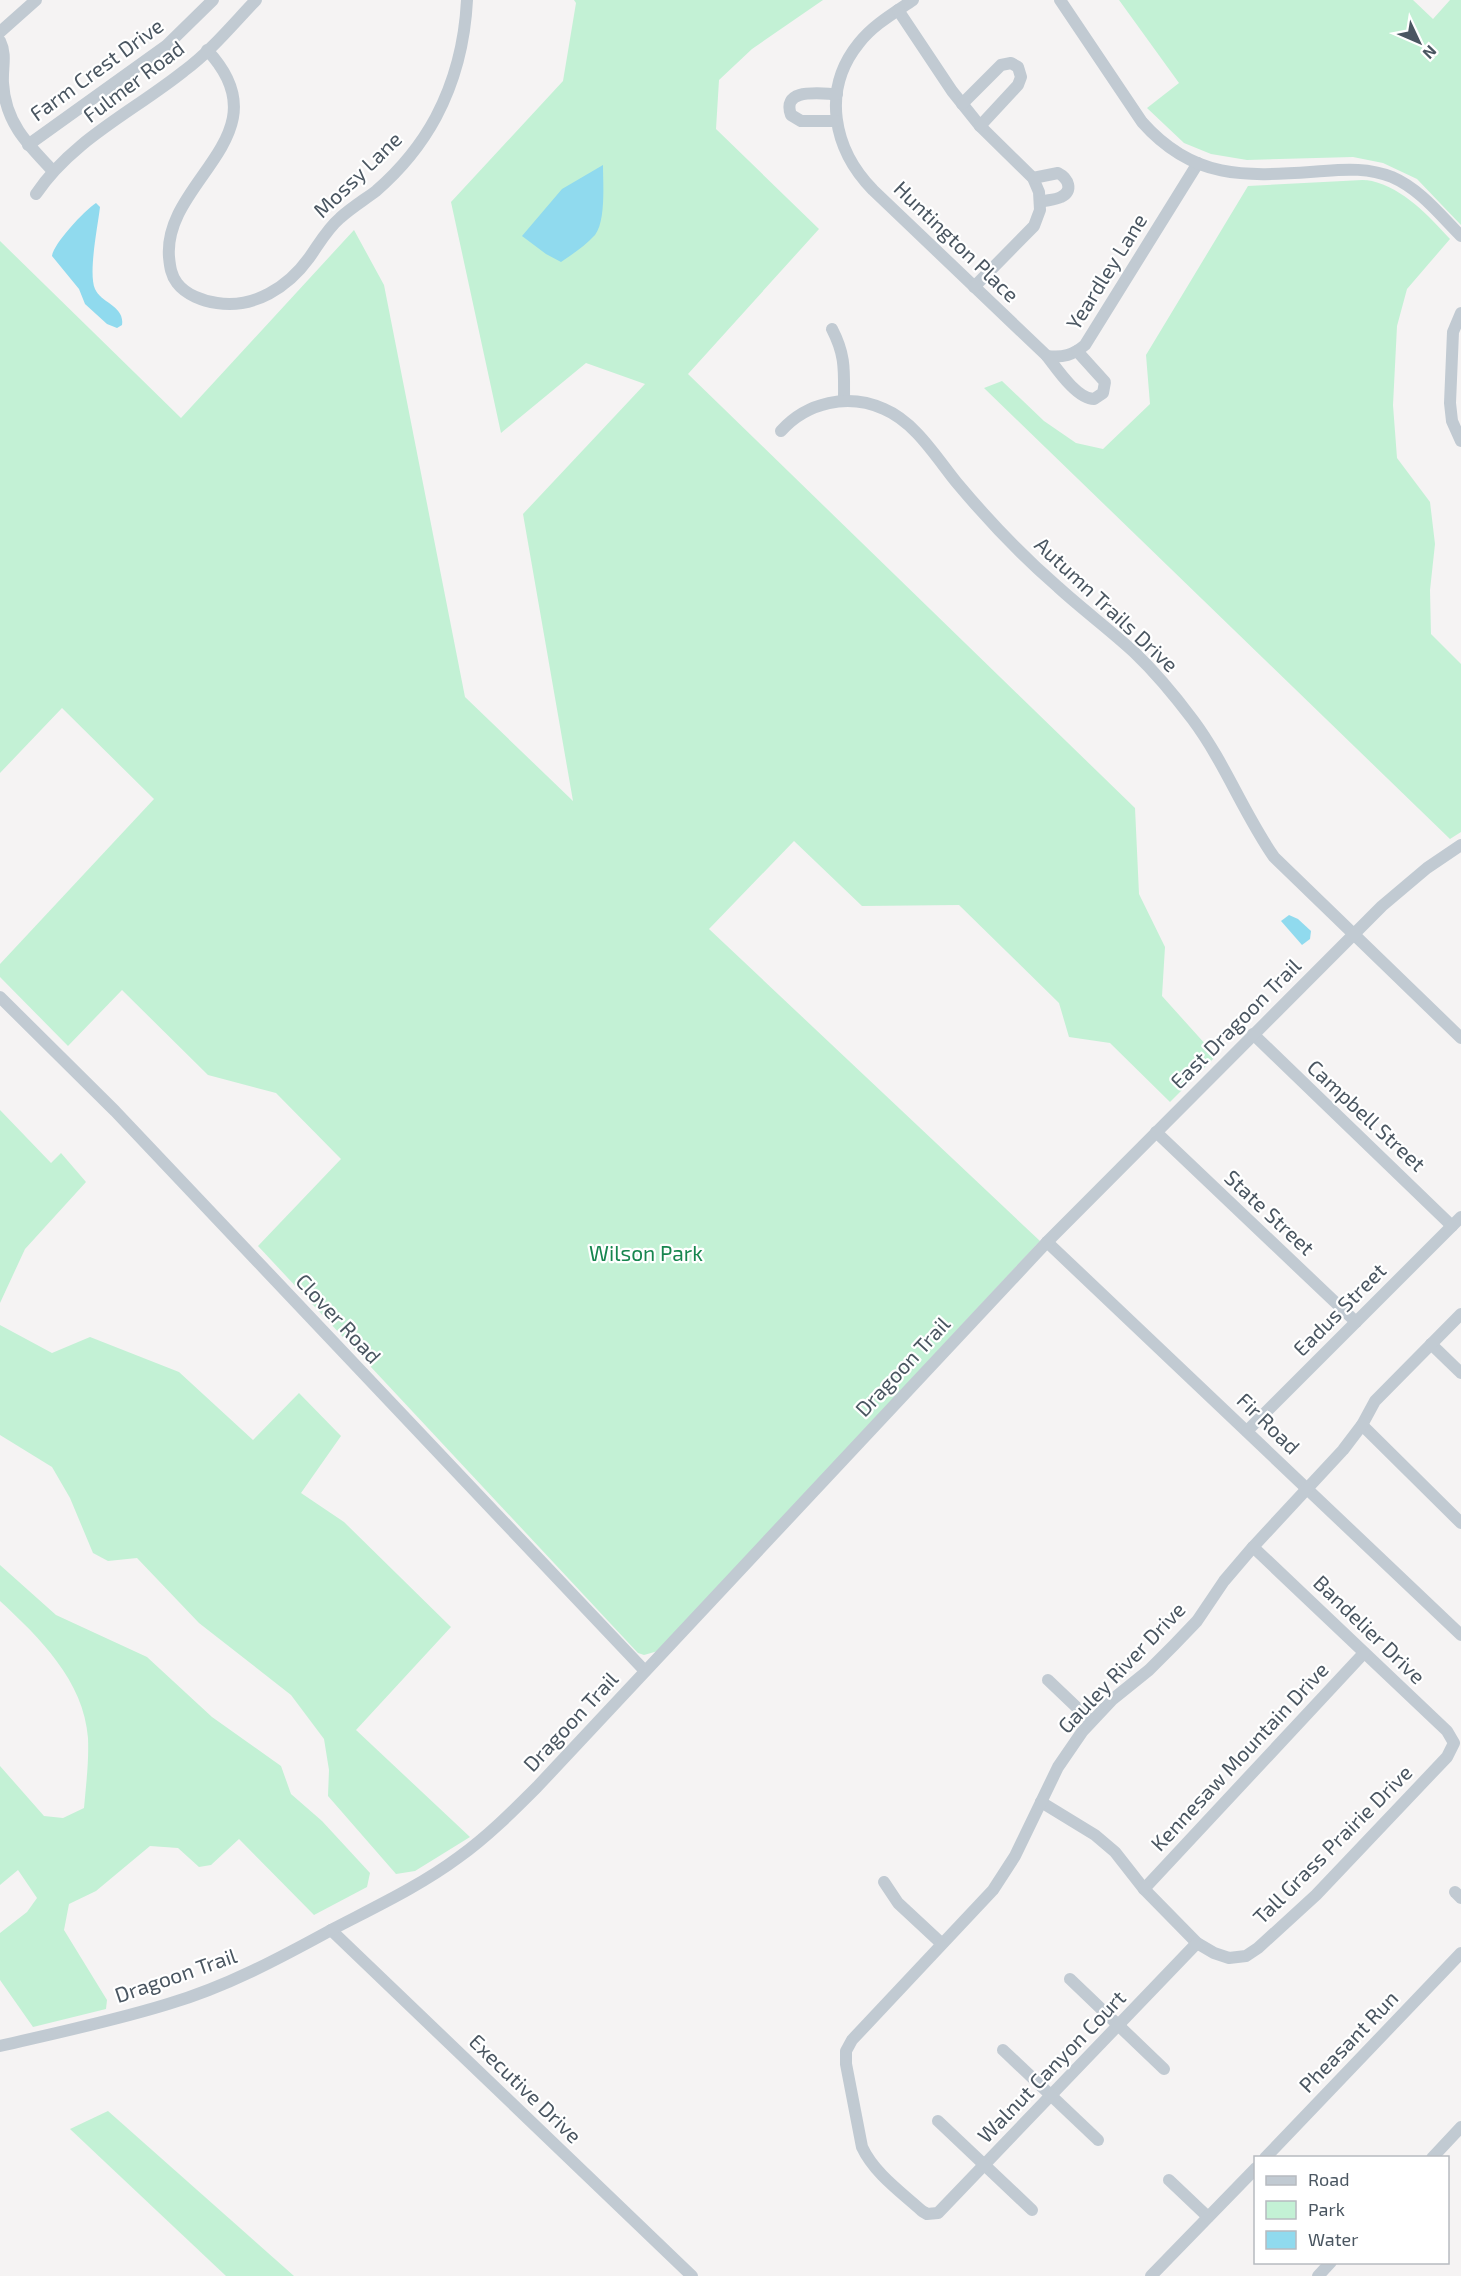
<svg xmlns="http://www.w3.org/2000/svg" width="1461" height="2276" font-family="'Exo 2',sans-serif">
  <rect width="100%" height="100%" fill="#f5f3f3"/>
  <g fill="#c3f1d5">
    <polygon points="574,0 823,0 752,49 719,80 716,129 819,229 688,374 1135,808 1139,894 1165,947 1162,996 1216,1056 1170,1102 1110,1043 1069,1037 1059,1003 959,905 862,906 794,841 709,929 1040,1241 658,1651 644,1655 638,1653 258,1246 341,1159 276,1093 208,1075 122,990 68,1046 0,977 0,964 154,799 62,708 0,773 0,241 181,418 354,230 384,285 465,697 573,801 523,514 645,384 586,363 501,433 451,202 563,81 576,3"/>
    <polygon points="1119,0 1413,0 1433,19 1450,0 1461,0 1461,225 1417,179 1383,163 1353,157 1247,160 1211,154 1184,143 1147,108 1179,83"/>
    <path d="M 1343,181 C 1352,181 1363,179 1372,181 C 1404,189 1428,215 1450,239 L 1407,289 L 1397,326 L 1393,405 L 1397,458 L 1430,502 L 1435,544 L 1430,590 L 1431,634 L 1461,664 L 1461,832 L 1450,839 L 984,388 L 1002,381 L 1044,421 L 1076,443 L 1103,449 L 1150,404 L 1146,355 L 1248,186 Z"/>
    <polygon points="0,1110 51,1163 61,1153 86,1182 25,1249 0,1303"/>
    <polygon points="0,1325 52,1353 90,1337 179,1372 253,1440 299,1393 341,1436 301,1493 344,1522 451,1627 356,1730 470,1837 415,1871 396,1874 328,1796 329,1770 324,1739 291,1695 199,1623 137,1558 108,1561 93,1553 70,1498 52,1467 0,1435"/>
    <path d="M 0,1565 L 56,1615 L 147,1657 L 212,1717 L 281,1766 L 291,1794 L 322,1821 L 370,1873 L 367,1887 L 314,1915 L 239,1839 L 211,1865 L 199,1867 L 178,1848 L 150,1846 L 96,1891 L 69,1904 L 64,1930 L 107,2000 L 106,2009 L 33,2027 L 0,1980 L 0,1933 L 27,1912 L 37,1898 L 18,1870 L 0,1885 L 0,1766 L 44,1816 L 63,1818 L 84,1808 C 86,1785 89,1762 88,1738 C 84,1681 39,1637 0,1601 Z"/>
    <polygon points="108,2111 294,2276 226,2276 70,2129"/>
  </g>
  <g fill="#90daee">
    <path d="M 603,165 C 603,183 606,221 595,235 C 586,245 573,254 561,262 L 546,254 L 522,236 L 562,189 Z"/>
    <path d="M 96,203 L 100,207 C 98,225 88,273 95,289 C 101,303 125,306 122,325 L 117,328 L 107,324 L 85,304 L 79,289 L 52,256 C 54,243 84,211 96,203 Z"/>
    <polygon points="1289,915 1298,919 1311,931 1310,939 1302,945 1281,921"/>
  </g>
  <g fill="none" stroke-linecap="round" stroke-linejoin="round">
    <g stroke="#c1cad2" stroke-width="12">
      <path d="M 913,0 C 894,13 873,25 859,43 C 821,90 833,149 873,190 L 1047,356 C 1063,358 1073,355 1085,345 L 1198,163"/>
      <path d="M 1060,0 L 1142,122 C 1196,183 1250,176 1324,171 C 1347,169 1369,168 1392,177 C 1420,189 1440,215 1461,236"/>
      <polyline points="898,10 952,91 980,126 1033,178 1039,192 1040,210 1034,226 974,287"/>
      <polyline points="0,32 36,0"/>
      <path d="M 0,41 C 7,55 2,68 3,83 C 5,122 27,144 53,171"/>
      <path d="M 207,50 C 287,135 163,180 169,257 C 170,267 171,275 177,283 C 186,295 203,301 217,303 C 254,309 288,287 309,258 C 319,244 327,229 340,218 C 351,208 364,200 376,191 C 399,171 421,145 436,117 C 455,81 465,40 467,0"/>
      <polyline points="962,104 1001,65 1011,63 1018,67 1021,77 1018,85 980,126"/>
      <path d="M 836,121 L 801,121 L 791,115 C 781,87 821,94 837,94"/>
      <polyline points="28,145 166,46 213,0"/>
      <path d="M 1033,178 L 1058,173 C 1068,178 1074,191 1061,197 C 1055,200 1047,200 1040,202"/>
      <path d="M 36,194 C 72,140 134,111 184,71 C 211,51 233,24 256,0"/>
      <polyline points="1461,313 1453,332 1450,403 1452,421 1461,441"/>
      <path d="M 832,329 C 846,356 844,371 844,401"/>
      <path d="M 1047,356 C 1057,369 1077,399 1094,399 L 1103,393 L 1105,382 L 1077,351"/>
      <path d="M 781,431 C 807,402 848,393 884,409 C 915,422 936,457 957,483 C 988,520 1021,555 1058,587 C 1082,609 1109,629 1134,652 C 1156,673 1175,696 1193,720 C 1225,763 1244,814 1274,857 L 1461,1038"/>
      <polyline points="0,997 115,1111 645,1671"/>
      <polyline points="1253,1034 1452,1226"/>
      <polyline points="1156,1132 1356,1322"/>
      <polyline points="1047,1242 1461,1635"/>
      <polyline points="1431,1344 1461,1373"/>
      <polyline points="1362,1425 1461,1523"/>
      <polyline points="1247,1431 1461,1217"/>
      <polyline points="1048,1680 1091,1721"/>
      <polyline points="1041,1802 1095,1835 1115,1852 1144,1889 1197,1943 1214,1953 1229,1958 1246,1956 1258,1948 1316,1895 1447,1757 1454,1743 1447,1731 1253,1547"/>
      <polyline points="884,1882 898,1903 941,1943"/>
      <polyline points="1144,1889 1364,1653"/>
      <polyline points="1455,1892 1461,1898"/>
      <polyline points="331,1930 692,2276"/>
      <path d="M 1197,1943 L 938,2213 L 927,2214 L 922,2211 C 901,2192 874,2173 862,2147 L 846,2064 L 846,2051 L 852,2040 L 993,1890 L 1015,1856 L 1058,1767 L 1082,1732 L 1113,1699 L 1149,1670 L 1174,1645 L 1197,1621 L 1224,1581 L 1253,1547 L 1343,1450 L 1362,1425 L 1375,1401 L 1461,1314"/>
      <polyline points="1070,1979 1164,2069"/>
      <path d="M 0,2046 C 56,2033 113,2021 168,2004 C 226,1987 280,1958 333,1929 C 375,1907 420,1886 459,1857 C 487,1837 512,1812 537,1787 L 1047,1242 L 1382,906 L 1427,868 L 1461,845"/>
      <polyline points="1003,2050 1098,2140"/>
      <polyline points="938,2121 1032,2210"/>
      <polyline points="1265,2158 1461,1953"/>
      <polyline points="1432,2158 1461,2127"/>
      <polyline points="1169,2180 1208,2217"/>
      <polyline points="1151,2276 1256,2168"/>
      <polyline points="1318,2276 1331,2262"/>
    </g>
  </g>
  <g text-anchor="middle" stroke-width="4.5" stroke-linejoin="round" paint-order="stroke">
    <g font-size="21" fill="#4a5661" stroke="#fff">
      <text transform="translate(97 70) rotate(-36)" y="7">Farm Crest Drive</text>
      <text transform="translate(134 82) rotate(-37)" y="7">Fulmer Road</text>
      <text transform="translate(358 175) rotate(-44)" y="7">Mossy Lane</text>
      <text transform="translate(956 242) rotate(44)" y="7">Huntington Place</text>
      <text transform="translate(1107 272) rotate(-58)" y="7">Yeardley Lane</text>
      <text transform="translate(1106 605) rotate(43)" y="7">Autumn Trails Drive</text>
      <text transform="translate(1236 1024) rotate(-45)" y="7">East Dragoon Trail</text>
      <text transform="translate(1366 1116) rotate(43)" y="7">Campbell Street</text>
      <text transform="translate(1269 1213) rotate(43)" y="7">State Street</text>
      <text transform="translate(1340 1310) rotate(-45)" y="7">Eadus Street</text>
      <text transform="translate(338 1319) rotate(47)" y="7">Clover Road</text>
      <text transform="translate(903 1367) rotate(-47)" y="7">Dragoon Trail</text>
      <text transform="translate(1268 1424) rotate(44)" y="7">Fir Road</text>
      <text transform="translate(1369 1630) rotate(44)" y="7">Bandelier Drive</text>
      <text transform="translate(1122 1668) rotate(-46)" y="7">Gauley River Drive</text>
      <text transform="translate(571 1722) rotate(-47)" y="7">Dragoon Trail</text>
      <text transform="translate(1240 1757) rotate(-47)" y="7">Kennesaw Mountain Drive</text>
      <text transform="translate(1333 1845) rotate(-45)" y="7">Tall Grass Prairie Drive</text>
      <text transform="translate(176 1976) rotate(-19)" y="7">Dragoon Trail</text>
      <text transform="translate(1349 2042) rotate(-46)" y="7">Pheasant Run</text>
      <text transform="translate(1052 2067) rotate(-46)" y="7">Walnut Canyon Court</text>
      <text transform="translate(525 2089) rotate(44)" y="7">Executive Drive</text>
    </g>
    <g font-size="21" fill="#17864f" stroke="#fff">
      <text x="646" y="1261">Wilson Park</text>
    </g>
  </g>
  <rect x="1254" y="2156" width="195" height="108" fill="#ffffff" stroke="#b7bbc0" stroke-width="1.5"/>
  <rect x="1266" y="2176" width="30" height="9" fill="#c1cad2" stroke="#b7bbc0" stroke-width="1.5"/>
  <text x="1308" y="2186" font-size="18" fill="#4a5661">Road</text>
  <rect x="1266" y="2201" width="30" height="18" fill="#c3f1d5" stroke="#b7bbc0" stroke-width="1.5"/>
  <text x="1308" y="2216" font-size="18" fill="#4a5661">Park</text>
  <rect x="1266" y="2231" width="30" height="18" fill="#90daee" stroke="#b7bbc0" stroke-width="1.5"/>
  <text x="1308" y="2246" font-size="18" fill="#4a5661">Water</text>
  <g transform="translate(1419 42) rotate(134)" stroke="#ffffff" stroke-width="4.5" paint-order="stroke">
  <path d="M0-4.5L10 22L0 15L-10 22Z" fill="#4a5661"/>
  <text y="-9" font-size="16" font-weight="bold" text-anchor="middle" fill="#4a5661">N</text>
  </g>
</svg>
